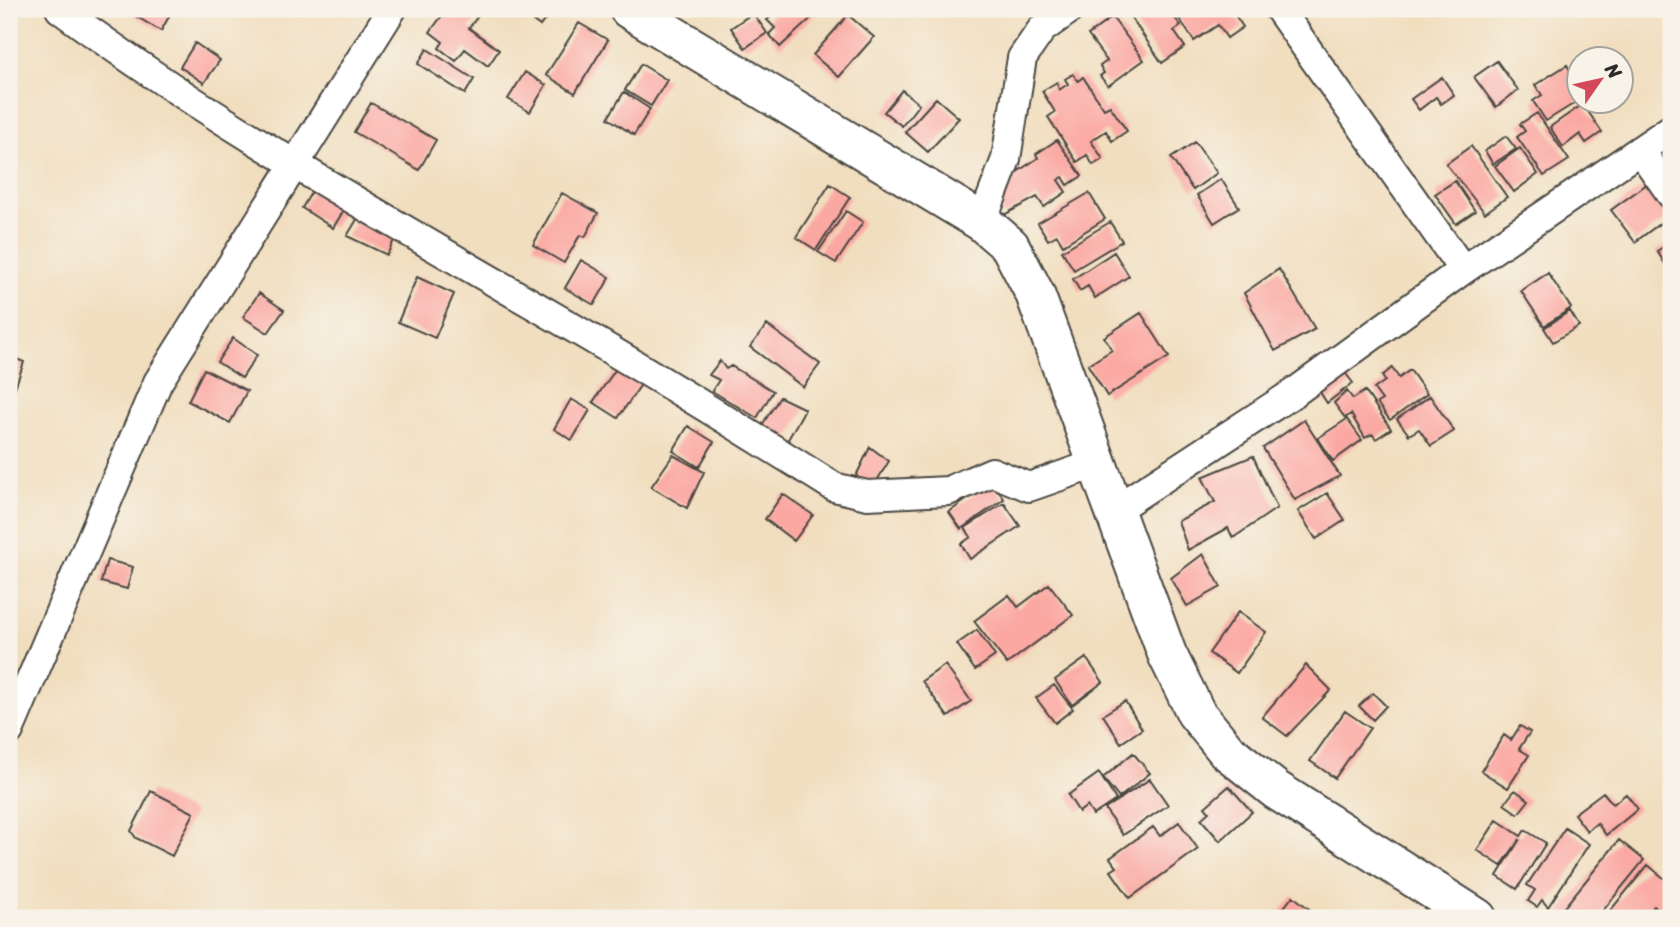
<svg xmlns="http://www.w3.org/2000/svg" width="1680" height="927" font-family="Sriracha,sans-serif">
  <rect width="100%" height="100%" fill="#f7f3e8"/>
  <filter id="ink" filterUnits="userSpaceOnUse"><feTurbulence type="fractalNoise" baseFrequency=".0143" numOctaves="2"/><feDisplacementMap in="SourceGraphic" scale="14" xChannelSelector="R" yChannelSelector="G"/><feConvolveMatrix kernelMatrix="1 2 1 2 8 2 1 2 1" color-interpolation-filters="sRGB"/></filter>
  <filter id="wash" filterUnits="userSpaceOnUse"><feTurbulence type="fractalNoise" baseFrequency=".00686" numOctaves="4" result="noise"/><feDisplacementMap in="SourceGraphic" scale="28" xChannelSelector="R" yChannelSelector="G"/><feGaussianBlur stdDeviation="1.57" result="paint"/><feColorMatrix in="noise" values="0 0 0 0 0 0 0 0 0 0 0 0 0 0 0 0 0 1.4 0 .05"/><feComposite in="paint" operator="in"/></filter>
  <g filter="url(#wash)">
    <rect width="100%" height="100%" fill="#f1debf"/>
    <g id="blocks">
      <path fill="#fba8a3" d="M135,9H173L161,31L132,14Z
        M447,9H483L469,28L499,50L488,66L465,49L456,61L439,48L443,42L430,32Z
        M517,9H553L540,26Z
        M779,9H821L780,47L769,34L775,28L767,20Z
        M1138,9H1158L1162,14L1169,10L1181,26L1174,31L1185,47L1162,63L1130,16Z
        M1173,9H1231L1243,27L1227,38L1218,25L1194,41Z
        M753,13L767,33L745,48L731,28Z
        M848,15L874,37L839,77L813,55Z
        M1112,17L1144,60L1108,86L1100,76L1104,73L1100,66L1107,61L1088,35Z
        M579,23L608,40L575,93L546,75Z
        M195,43L220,60L204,83L180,67Z
        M427,49L474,79L465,94L418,64Z
        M1497,61L1518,90L1496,107L1474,77Z
        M641,64L667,80L651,106L625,90Z
        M1567,65L1578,84V101L1546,121L1533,101L1542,95L1535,85Z
        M525,72L546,85L530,112L508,99Z
        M1073,74L1078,81L1083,77L1104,109L1110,106L1127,131L1112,141L1106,131L1091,141L1103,159L1093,165L1087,155L1077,162L1048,117L1055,112L1042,91L1057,82L1059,90L1068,84L1065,79Z
        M1442,77L1454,95L1441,104L1436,97L1419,110L1411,99Z
        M902,90L919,104L902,126L884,112Z
        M624,92L650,109L634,135L608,118Z
        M936,98L959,118L928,152L905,132Z
        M371,103L436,140L419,170L354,132Z
        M1583,104L1602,132L1586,143L1580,134L1563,147L1550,127Z
        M1537,113L1569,160L1544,176L1517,137L1525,131L1520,124Z
        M1506,136L1516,149L1493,164L1485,151Z
        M1057,140L1082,176L1068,185L1063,177L1058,180L1066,192L1044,207L1037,197L1004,215L994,201L1008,178L1038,158L1036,154Z
        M1195,142L1217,173L1193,190L1171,158Z
        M1471,146L1507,197L1485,213L1446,164Z
        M1520,148L1538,174L1514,192L1495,166Z
        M1221,179L1239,207L1214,223L1197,195Z
        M1455,181L1475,211L1456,224L1435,194Z
        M830,184L850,197L816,250L796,237Z
        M1647,184L1671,215L1635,242L1611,210Z
        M315,186L347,205L333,228L302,208Z
        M562,193L598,213L585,237L580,235L564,263L533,245Z
        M1089,193L1105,219L1063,245L1057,235L1048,240L1038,223Z
        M362,211L398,232L387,255L347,236Z
        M846,211L863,222L836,263L818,252Z
        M1110,222L1122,241L1074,270L1062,251Z
        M1671,242V273L1657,251Z
        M1114,252L1129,276L1095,298L1088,286L1080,291L1073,279Z
        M581,260L610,277L594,305L565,288Z
        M1279,269L1315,329L1275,351L1244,293Z
        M1548,273L1571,308L1544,326L1521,291Z
        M417,277L454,294L435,338L398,322Z
        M259,293L284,310L268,333L243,317Z
        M1570,311L1579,326L1553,342L1544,328Z
        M1141,313L1169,357L1107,396L1088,365L1112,350L1104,337Z
        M767,325L820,364L803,387L750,347Z
        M233,338L257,355L242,378L217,362Z
        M9,356L24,362L9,405Z
        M720,361L726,369L731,366L773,391L757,418L712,391L719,380L709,375Z
        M618,366L642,383L618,418L593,402Z
        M1392,368L1399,378L1410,370L1427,394L1390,420L1377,403L1382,400L1374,389L1385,381L1382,376Z
        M204,369L247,391L230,423L188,401Z
        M1343,370L1353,383L1327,403L1318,389Z
        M1347,391L1353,399L1365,391L1391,429L1376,439L1372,434L1365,438L1351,414L1345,418L1334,403Z
        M1430,396L1454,431L1431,446L1419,429L1409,435L1397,419Z
        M780,397L805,409L785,445L762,425Z
        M571,399L590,410L572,440L554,429Z
        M1347,419L1362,440L1333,461L1318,438Z
        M1304,420L1340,476L1295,500L1263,448Z
        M688,426L714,442L699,467L673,451Z
        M870,447L889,461L873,487L856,476Z
        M673,455L704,472L687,508L651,487Z
        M1253,456L1277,508L1233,538L1228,528L1188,550L1178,521L1215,502L1202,477Z
        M992,482L1004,499L961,529L949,512Z
        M1327,493L1345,520L1316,539L1298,511Z
        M783,494L813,515L794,541L765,519Z
        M1004,503L1020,526L970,559L961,544L971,537L965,528Z
        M1203,554L1221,587L1187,606L1171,578Z
        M107,560L133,567L127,589L101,582Z
        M1049,584L1073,615L1007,664L974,621L1009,595L1018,607Z
        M1238,612L1266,632L1237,673L1209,653Z
        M977,630L995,656L975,670L957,644Z
        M1086,658L1103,682L1072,705L1055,680Z
        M945,665L971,701L948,717L922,681Z
        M1306,665L1331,690L1287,736L1262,717Z
        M1054,685L1073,709L1055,723L1036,698Z
        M1373,693L1386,706L1373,720L1359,706Z
        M1125,701L1142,729L1121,743L1103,715Z
        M1345,711L1370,728L1335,778L1310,761Z
        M1520,726L1530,732L1519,749L1529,755L1508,788L1481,771L1504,735L1511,740Z
        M1133,753L1150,773L1119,798L1103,778Z
        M1099,773L1116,800L1093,815L1087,806L1079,812L1068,795Z
        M1150,779L1168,805L1123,835L1105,809Z
        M1229,786L1252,812L1220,841L1201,819L1209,812L1205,807Z
        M1515,790L1529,800L1518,814L1504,804Z
        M151,791L194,813L172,856L136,838L131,831Z
        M1603,792L1613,804L1626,794L1638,809L1606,835L1597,823L1587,831L1574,814Z
        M1497,820L1521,836L1525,830L1546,843L1517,889L1497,876L1520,839L1501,866L1477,850Z
        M1179,822L1198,849L1130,898L1111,871L1117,867L1110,858L1153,827L1160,836Z
        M1565,828L1589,844L1548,907L1542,900L1537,907L1528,901L1535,890L1527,885Z
        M1619,840L1644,860L1597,918H1570L1561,911Z
        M1648,865L1671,884V918L1654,906L1644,918H1604Z
        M1293,896L1320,918H1283L1278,915Z"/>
    </g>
  </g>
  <g filter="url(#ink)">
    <use href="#blocks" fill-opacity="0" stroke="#494641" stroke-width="2"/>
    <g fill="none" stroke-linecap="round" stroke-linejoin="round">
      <defs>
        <path id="street" d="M60,9C203,115 354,200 508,290C618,353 726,419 834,487L867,495L948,491L992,472L1029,487L1095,464
          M1279,9L1463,270
          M1640,150L1671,194
          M982,222L1006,159L1022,58L1042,29L1070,9
          M1116,509L1295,392L1463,270L1671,129
          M9,731L158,382L392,9"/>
        <path id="secondary" d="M629,9L982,222L1010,246L1035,294L1167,654L1196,713L1227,751L1276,790L1477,918"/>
      </defs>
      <use href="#street" stroke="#494641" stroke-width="32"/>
      <use href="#secondary" stroke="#494641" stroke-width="42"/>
      <use href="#street" stroke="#fff" stroke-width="28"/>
      <use href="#secondary" stroke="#fff" stroke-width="38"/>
    </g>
  </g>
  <rect width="1680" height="927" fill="none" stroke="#f7f3e8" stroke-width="35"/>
  <g transform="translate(1600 80) rotate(56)"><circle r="33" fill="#f7f3e8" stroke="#a5a39c" stroke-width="2"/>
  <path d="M0-5L12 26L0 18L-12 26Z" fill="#d1495b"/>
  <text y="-10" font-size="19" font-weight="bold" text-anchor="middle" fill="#2b2b2b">N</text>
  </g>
</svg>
